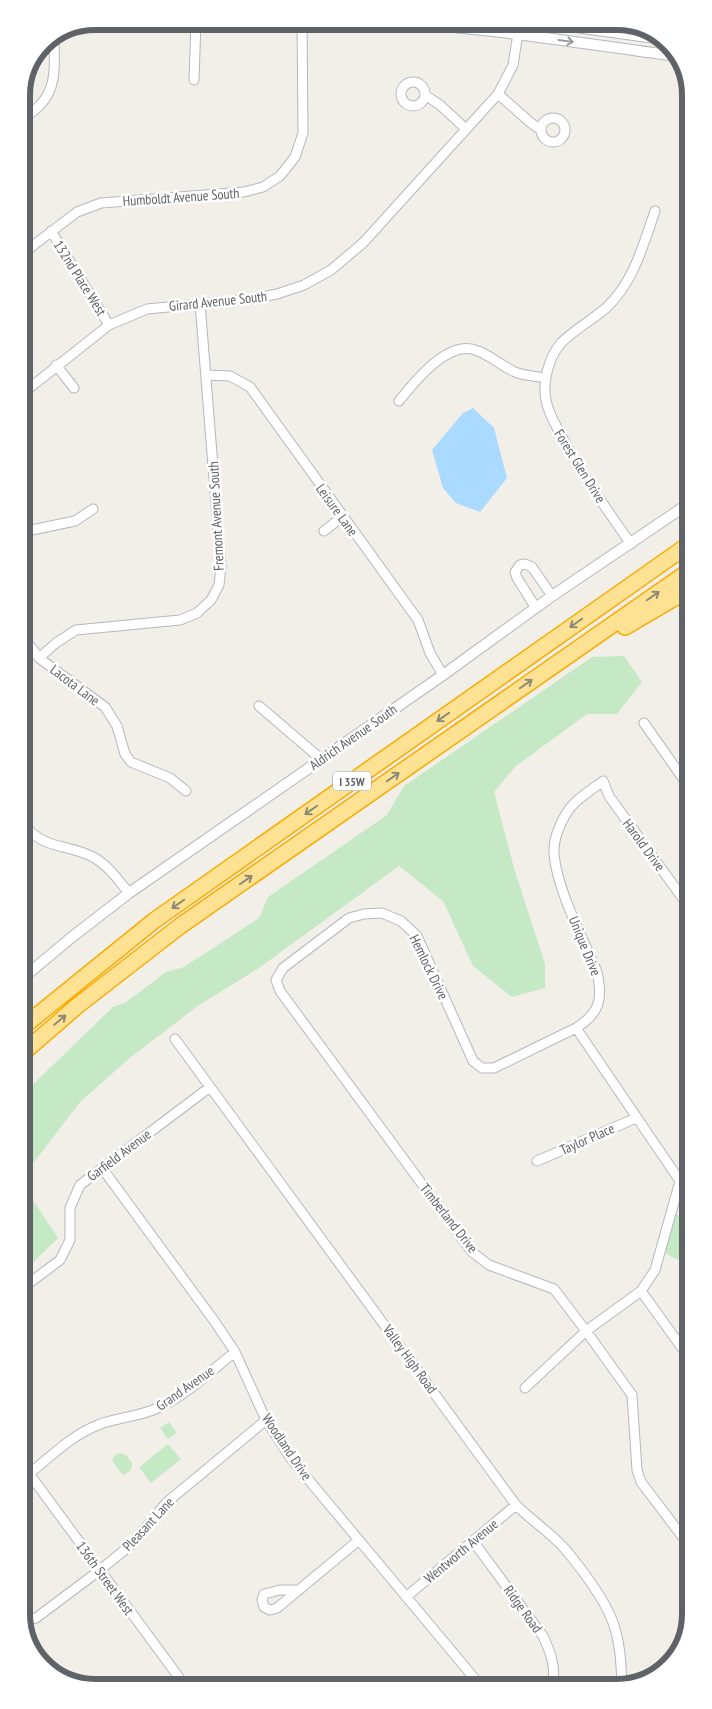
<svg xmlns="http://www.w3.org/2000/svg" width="712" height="1709" font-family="'PT Sans Narrow',sans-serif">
  <rect width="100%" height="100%" fill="#f1efe8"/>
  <path fill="#c5e8c5" d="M624,656L642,682L617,714H587L516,766L494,792L514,868L545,964V988L512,997L473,966L443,901L399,866L256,970L199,1005L131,1057L80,1102L28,1170L32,1199L58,1238L30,1265L24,1269V1093L113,1007L125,1003L166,972L184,967L259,918L268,897L387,815L404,786L592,657Z
    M671,1212L690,1220V1266L661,1251Z
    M169,1422L177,1433L168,1439L160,1428Z
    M168,1444L181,1459L151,1483L139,1467Z
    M119,1453L126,1455L132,1463L131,1470L124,1475L121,1473L112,1460L113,1457Z"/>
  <path fill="#aadaff" d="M473,408L494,428L507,478L480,512L456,503L443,488L432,450L463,413Z"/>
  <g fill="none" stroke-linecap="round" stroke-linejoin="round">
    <defs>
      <path id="minor" d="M194,80L196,21
        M401 94a12 12 0 1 1 24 0a12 12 0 1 1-24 0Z
        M498,94L531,123L541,130
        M425,95L440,105L466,129
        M541 130a12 12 0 1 1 24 0a12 12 0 1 1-24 0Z
        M21,120C27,115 35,111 40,105C58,87 54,62 54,38
        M51,231L109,325
        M22,254L77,212L101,203L244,192L263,187L280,176L295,157L303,133L302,21
        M56,365L74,388
        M206,375L230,376L250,387L418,620L430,653L443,675
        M22,394L109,325L147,309L252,299L277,294L304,285L331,270L363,243L498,94L513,65L520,21
        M399,401C415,381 449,338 478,351C491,356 502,366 515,372C524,376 536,376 545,378
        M324,531L342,517
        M22,532L75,521L93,509
        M631,544C606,508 581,474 561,435C555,424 548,413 546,400C542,382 549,357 561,343C574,330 592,320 606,308C634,282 643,245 655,211
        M536,608L517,578L515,572L520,565L525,564L532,567L552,596
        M23,636L39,658L105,707L117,726L125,754L131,762L170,778L186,791
        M39,658L56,643L76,630L180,620L197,613L211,600L219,585L221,567L200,303
        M259,706L321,759
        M644,723L689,787
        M23,824C46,851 66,843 93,857C108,865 118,880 129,893
        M576,1028L494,1068H482L473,1061L417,936L401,921L382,913L364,914L349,918L283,968L276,980L280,991L472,1252L489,1265L554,1289L586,1331L632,1395L637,1470L641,1482L691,1548
        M175,1039L516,1505C531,1520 551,1533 565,1549C580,1567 603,1597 612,1620C620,1640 621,1662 622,1684
        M537,1161L636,1118
        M102,1168L215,1322L235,1352L266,1420L292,1460L480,1685
        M680,1181L576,1028C600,1013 603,999 597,972C583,938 557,890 554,854C553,841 559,825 566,814C574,800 590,791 603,781L609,796L689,907
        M24,1287L60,1260L70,1240V1208L80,1185L210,1087
        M641,1291L690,1359
        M525,1388L586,1331L641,1291L655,1270L680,1181L690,1174
        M25,1468L186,1687
        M29,1474C50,1457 72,1435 98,1425C118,1417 140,1417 160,1407C186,1395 212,1370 235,1352
        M473,1541L543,1636C550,1651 557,1669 552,1685
        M298,1590H280L264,1594L262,1600L264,1607L270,1610L277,1608L359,1540
        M406,1597L516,1505
        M25,1620L36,1618L100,1570L132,1544L166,1503L266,1420"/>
      <path id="tertiary" d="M532,21L663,39
        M82,27C188,24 295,18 401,23C493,28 584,44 676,56
        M24,977L72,937L129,893L443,675L552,596L688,504"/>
      <path id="motorway" d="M625,627L688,590
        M24,1026L155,920L688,545
        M24,1052L77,1006L180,926L688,572"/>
    </defs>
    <use href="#minor" stroke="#b5b8bc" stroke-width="11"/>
    <use href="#tertiary" stroke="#b5b8bc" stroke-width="12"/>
    <use href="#motorway" stroke="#f9ab00" stroke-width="18"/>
    <use href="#minor" stroke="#fff" stroke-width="9"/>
    <use href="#tertiary" stroke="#fff" stroke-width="10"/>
    <use href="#motorway" stroke="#fde293" stroke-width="15"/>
  </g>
  <defs><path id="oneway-shaft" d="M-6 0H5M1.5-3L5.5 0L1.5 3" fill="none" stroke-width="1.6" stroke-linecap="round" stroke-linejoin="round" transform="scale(1.25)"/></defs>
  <use stroke="#979a9d" href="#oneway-shaft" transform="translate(566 41) rotate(8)"/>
  <g stroke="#8e8975">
    <use href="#oneway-shaft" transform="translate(653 596) rotate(-35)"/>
    <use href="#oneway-shaft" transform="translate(576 623) rotate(145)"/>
    <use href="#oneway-shaft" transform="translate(526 684) rotate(-35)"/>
    <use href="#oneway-shaft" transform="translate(443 717) rotate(145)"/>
    <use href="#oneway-shaft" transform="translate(393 777) rotate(-35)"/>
    <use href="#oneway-shaft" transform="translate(311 810) rotate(145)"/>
    <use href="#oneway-shaft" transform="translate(246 880) rotate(-35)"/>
    <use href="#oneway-shaft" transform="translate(178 904) rotate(145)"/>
    <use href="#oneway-shaft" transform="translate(60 1020) rotate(-40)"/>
  </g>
  <g text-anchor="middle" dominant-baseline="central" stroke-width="5" stroke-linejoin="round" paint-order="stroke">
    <rect fill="#fff" stroke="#8f9295" stroke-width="1" x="333" y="771.5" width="38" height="19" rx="4"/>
    <g font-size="12" font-weight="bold" fill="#5f6368">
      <text x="352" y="781">I 35W</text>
    </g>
    <g font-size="14" fill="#5f6368" stroke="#fff">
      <text transform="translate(181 197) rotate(-4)">Humboldt Avenue South</text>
      <text transform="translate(80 278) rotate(58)">132nd Place West</text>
      <text transform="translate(218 301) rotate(-6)">Girard Avenue South</text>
      <text transform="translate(580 466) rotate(58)">Forest Glen Drive</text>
      <text transform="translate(337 510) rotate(54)">Leisure Lane</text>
      <text transform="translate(216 516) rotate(-93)">Fremont Avenue South</text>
      <text transform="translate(75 685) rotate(37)">Lacota Lane</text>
      <text transform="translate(353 737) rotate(-35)">Aldrich Avenue South</text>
      <text transform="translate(644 845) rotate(54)">Harold Drive</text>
      <text transform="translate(585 946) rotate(68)">Unique Drive</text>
      <text transform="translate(429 967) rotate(64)">Hemlock Drive</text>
      <text transform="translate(587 1139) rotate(-24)">Taylor Place</text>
      <text transform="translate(119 1155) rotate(-37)">Garfield Avenue</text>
      <text transform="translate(449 1218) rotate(52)">Timberland Drive</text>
      <text transform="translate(410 1359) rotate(54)">Valley High Road</text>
      <text transform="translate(185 1388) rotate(-35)">Grand Avenue</text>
      <text transform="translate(287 1447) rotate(56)">Woodland Drive</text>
      <text transform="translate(148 1524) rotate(-47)">Pleasant Lane</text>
      <text transform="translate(461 1551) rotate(-40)">Wentworth Avenue</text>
      <text transform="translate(105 1578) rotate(54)">136th Street West</text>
      <text transform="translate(523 1609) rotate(54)">Ridge Road</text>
    </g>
  </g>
  <path d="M0 0H712V1709H0ZM95 30H617A65 65 0 0 1 682 95V1614A65 65 0 0 1 617 1679H95A65 65 0 0 1 30 1614V95A65 65 0 0 1 95 30Z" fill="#fff" fill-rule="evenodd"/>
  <path fill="none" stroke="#5f6368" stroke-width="6" d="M95 30H617A65 65 0 0 1 682 95V1614A65 65 0 0 1 617 1679H95A65 65 0 0 1 30 1614V95A65 65 0 0 1 95 30Z"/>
</svg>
